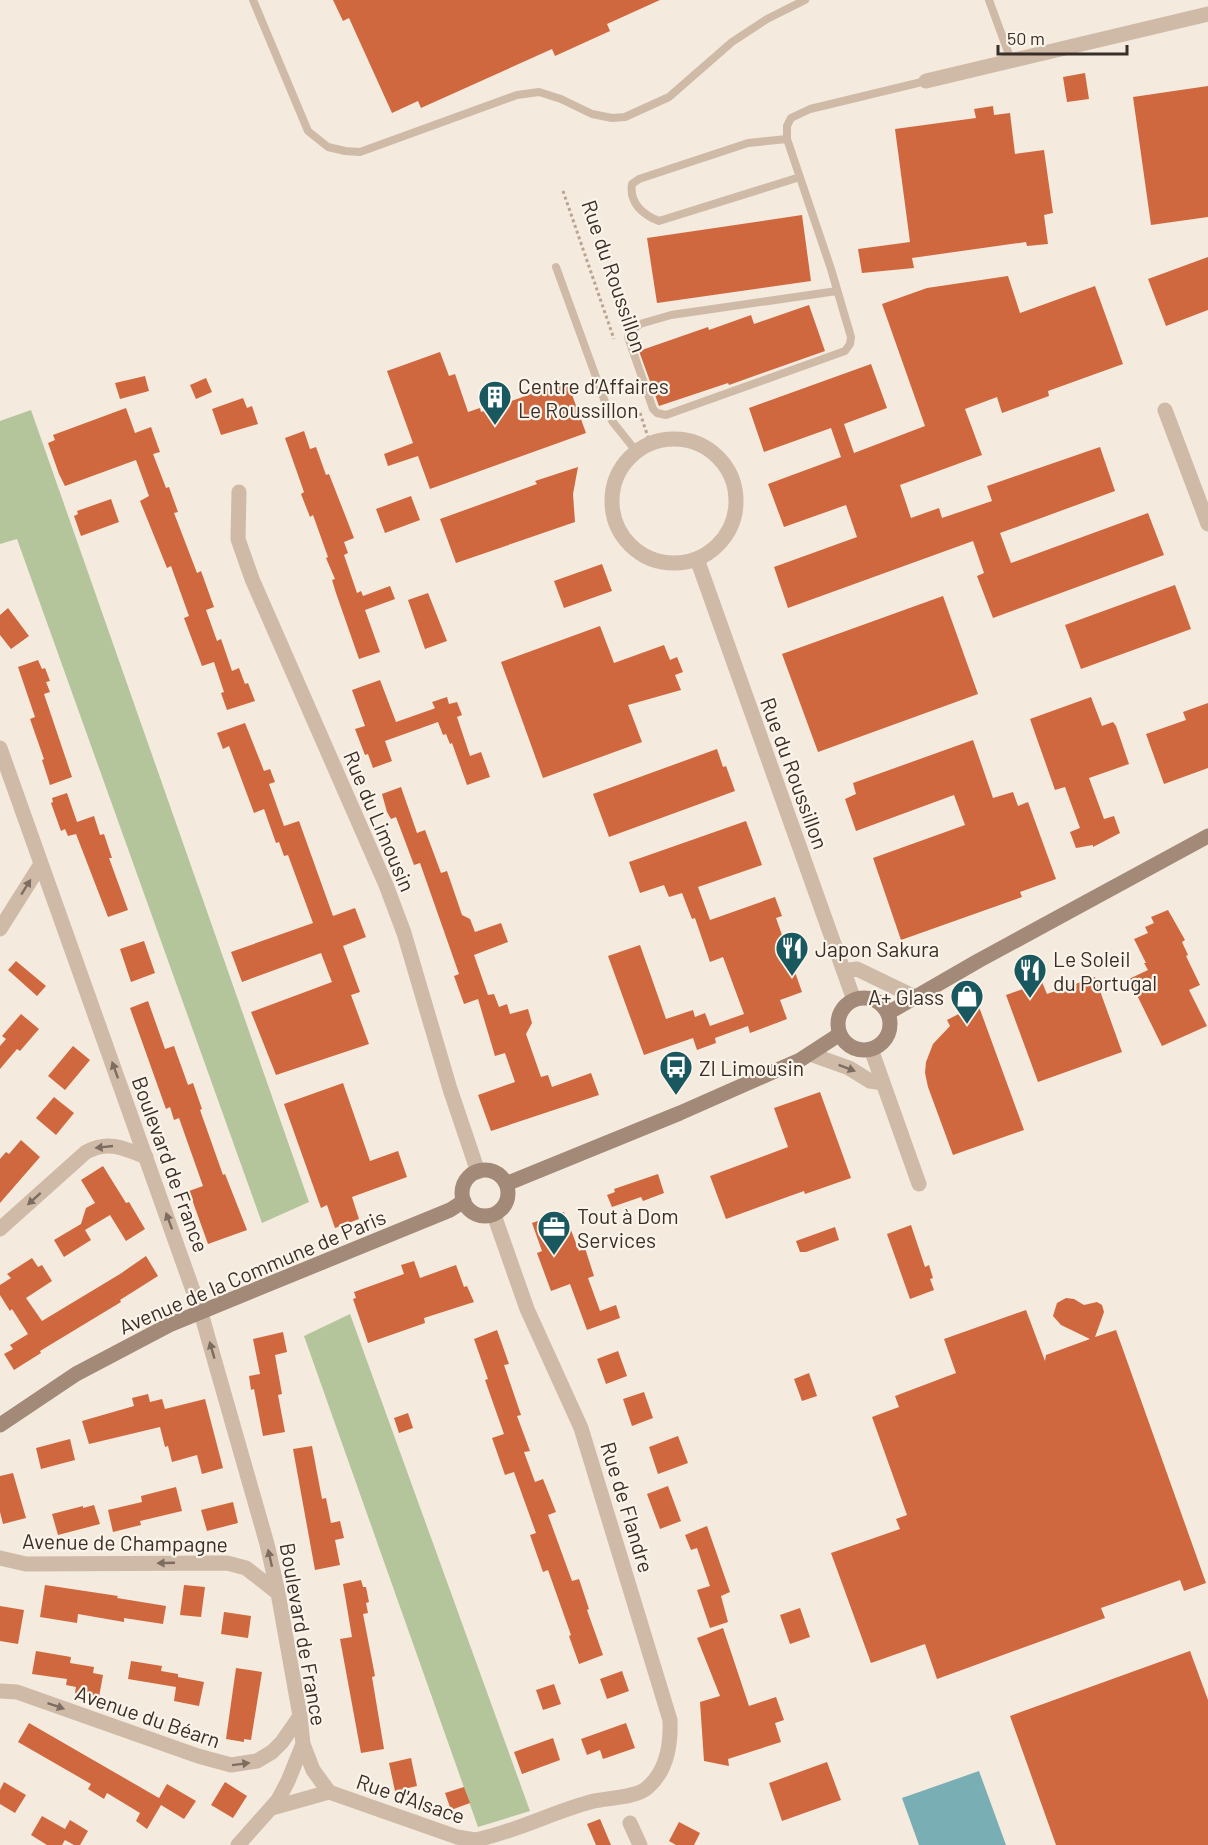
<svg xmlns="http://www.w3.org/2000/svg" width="1208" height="1845" font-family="Barlow,sans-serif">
  <rect width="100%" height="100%" fill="#f4eadd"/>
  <path fill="#b5c59b" d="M31,410L309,1202L262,1223L17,539L0,544V421Z
    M350,1314L530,1811L478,1827L304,1336Z"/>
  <path fill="#79afb4" d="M979,1771L1006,1845H919L902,1798Z"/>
  <path fill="#d0683f" d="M333,0H660L607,24L610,31L555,56L552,49L421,108L418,101L392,113L349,18L343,21Z
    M1085,73L1089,99L1067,102L1063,77Z
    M1208,86V217L1151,225L1133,97Z
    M993,106L994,115L1010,113L1015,154L1044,150L1053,213L1044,215L1048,244L1027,246L1026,242L912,258L914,268L862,273L858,249L910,242L895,129L976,118L974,109Z
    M802,215L811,281L657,303L647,238Z
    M1208,257V310L1166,326L1148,279Z
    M1008,276L1020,313L1095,286L1123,364L1048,391L1049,396L1002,413L997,397L965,409L982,455L900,485L911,518L939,508L942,518L992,501L987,486L1100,447L1115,491L1000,533L1011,563L1148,513L1164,555L993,618L977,576L984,573L973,541L788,608L774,567L857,537L846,505L784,527L768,484L841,457L831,428L764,452L749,408L871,364L887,408L844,424L854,453L925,426L882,304L927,288Z
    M809,305L825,351L729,385L728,383L659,406L639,351L708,327L709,330L751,315L754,324Z
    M440,352L449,376L455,374L468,412L480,408L481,412L567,381L586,433L430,489L418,456L388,466L384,454L413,443L387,371Z
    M145,376L149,391L120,399L115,383Z
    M206,378L212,392L196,399L190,385Z
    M243,398L247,408L252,406L258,424L221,435L212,409Z
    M126,408L135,433L151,427L160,452L153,454L166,488L169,487L178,512L174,513L197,573L201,571L214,607L206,610L217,641L221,639L232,671L239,668L245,684L248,683L255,701L227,710L221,693L224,692L214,662L202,666L184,618L189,616L171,566L167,568L140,501L149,496L136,460L65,486L59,474L48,443L55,440L53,435Z
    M304,431L310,449L316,447L326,475L329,474L354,538L344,542L348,553L344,555L357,593L361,591L363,596L390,586L395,599L365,610L380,652L359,659L336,593L332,580L335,579L326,558L328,557L313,515L310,517L301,494L304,492L285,438Z
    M578,467L573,494L575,522L456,563L440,519L537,484L535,481Z
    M411,496L420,520L385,533L376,509Z
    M111,499L119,522L81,536L74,516L78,514L77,511Z
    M602,564L612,591L564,608L554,581Z
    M1175,585L1191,629L1081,669L1065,625Z
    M428,593L447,641L425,649L408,600Z
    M943,596L978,694L818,752L782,654Z
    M8,608L29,636L11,649L0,635V615Z
    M600,626L614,663L664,645L670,660L677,657L683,672L675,675L681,690L628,705L642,742L543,778L501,662Z
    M38,660L42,669L45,668L50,681L46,682L50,692L44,694L72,777L50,785L42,760L44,759L30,719L35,717L18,667Z
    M380,680L396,722L433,709L435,708L432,702L447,697L449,704L457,702L462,715L457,717L470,756L481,752L490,777L467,785L452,743L450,744L446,734L443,735L438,722L385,741L392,761L373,768L368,754L365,755L355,729L365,726L352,690Z
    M1091,697L1102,726L1113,722L1116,726L1129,764L1089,778L1104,819L1114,816L1120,833L1093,847V845L1076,848L1070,832L1080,828L1065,787L1055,790L1030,719Z
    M1208,703V768L1164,784L1146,734L1186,720L1183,712Z
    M245,723L264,771L270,769L275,782L269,784L284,826L299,821L333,916L355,908L366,937L343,946L360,992L351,995L369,1044L276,1075L251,1012L332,982L321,953L242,982L231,952L313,923L288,855L284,856L279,842L276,843L264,809L254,813L229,746L223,749L217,733Z
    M973,740L993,798L1013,792L1018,806L1028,802L1056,879L1020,892L1022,897L901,940L873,858L965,825L954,795L856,831L845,799L856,794L853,783Z
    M717,749L723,767L726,766L735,791L609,837L593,794Z
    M401,787L417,833L425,830L441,873L447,871L462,915L470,919L475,932L501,923L508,942L474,955L488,995L494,994L499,1007L507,1004L510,1014L528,1009L532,1023L526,1034L541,1077L548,1075L552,1087L591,1073L599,1095L491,1131L478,1095L515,1082L505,1053L495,1056L478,999L464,1004L454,976L459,974L420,863L414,865L396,817L391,819L387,812L382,794Z
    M67,793L77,822L94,816L100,835L104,834L112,858H109L128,910L108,917L76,834L68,836L65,829L61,831L51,803L53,802L52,798Z
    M746,821L762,865L698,887L710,920L775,897L782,916L776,918L802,992L780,1000L787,1019L750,1033L748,1026L715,1038L716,1043L697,1050L693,1038L644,1055L608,956L640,945L666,1019L693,1010L695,1017L705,1013L710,1026L744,1014L723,957L710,962L695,918L692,919L682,893L669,897L664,885L640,893L629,862Z
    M1168,910L1185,940L1182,942L1188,955L1186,956L1200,985L1189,990L1207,1026L1162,1046L1129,979L1148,970L1144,963H1146L1134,939L1148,933L1145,927L1154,923L1151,917Z
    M144,941L155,973L131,982L120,949Z
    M16,961L46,986L37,996L8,970Z
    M1095,977L1122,1052L1038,1082L1006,995L1042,982L1047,994Z
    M148,1001L165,1049L174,1046L188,1085L193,1083L202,1109L200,1110L223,1175L225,1174L247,1230L208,1244L189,1191L203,1186L179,1118L174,1120L170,1107L166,1109L130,1008Z
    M978,1004L1024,1130L953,1155L928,1087L925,1073L926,1062L933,1044L950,1026L947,1020Z
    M21,1014L39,1029L20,1051L17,1049L0,1069V1046L6,1039L2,1036Z
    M73,1046L90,1060L65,1090L48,1076Z
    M343,1083L370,1161L398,1151L407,1177L352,1197L359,1219L335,1228L327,1205L321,1208L284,1104Z
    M820,1092L851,1178L805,1194L804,1191L726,1219L710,1176L788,1147L774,1108Z
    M54,1097L74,1113L56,1135L36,1118Z
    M21,1140L40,1157L0,1203V1159L6,1152L9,1154Z
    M103,1166L126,1203L129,1202L145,1229L126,1241L110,1215L85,1230L91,1240L64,1257L54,1240L81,1224L86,1208L95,1203L81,1180Z
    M658,1174L664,1193L643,1201L641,1197L612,1207L607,1195L615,1192L614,1189Z
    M564,1212L579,1251L585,1248L594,1276L588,1278L600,1311L616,1305L620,1318L587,1330L570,1284L551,1291L537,1253L542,1251L532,1223Z
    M911,1225L925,1267L929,1265L933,1278L930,1279L934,1290L910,1299L887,1234Z
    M835,1227L839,1240L806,1252H800L796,1241Z
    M146,1256L158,1276L120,1300L121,1302L40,1351L41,1353L14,1370L4,1354L13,1349L10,1345L28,1334L12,1309L10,1311L0,1295V1285L11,1278L7,1274L32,1258L38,1267L42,1265L52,1281L26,1298L42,1321L120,1274Z
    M414,1261L420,1278L456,1265L464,1287L467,1286L474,1302L424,1318L425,1323L368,1343L353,1299L356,1298L354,1292L404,1274L401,1265Z
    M1066,1298L1074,1299L1084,1305L1097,1302L1102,1305L1104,1312L1095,1337L1116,1330L1206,1583L1184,1591L1180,1580L1101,1608L1105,1618L937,1679L925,1644L871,1663L831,1553L900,1529L896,1519L907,1515L872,1417L899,1407L895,1396L956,1373L944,1339L1026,1310L1045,1361L1046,1355L1090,1339L1061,1325L1053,1316L1057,1303Z
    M497,1330L509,1364L504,1365L521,1415L517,1416L530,1451L524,1452L535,1482L543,1479L556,1512L548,1515L572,1581L579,1579L589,1609L587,1610L603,1655L579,1664L569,1636L571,1635L548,1570L543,1572L530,1535L536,1533L514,1472L505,1475L492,1438L504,1434L485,1380L488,1379L474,1339Z
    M283,1332L287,1352L275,1355L282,1394L278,1395L285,1432L263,1436L254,1389L251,1390L249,1376L260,1374L253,1339Z
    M618,1351L627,1376L606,1384L597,1359Z
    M809,1373L817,1396L802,1401L794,1379Z
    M644,1392L653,1418L632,1426L623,1399Z
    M148,1394L150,1402L162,1399L165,1409L205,1399L223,1468L202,1474L197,1455L172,1462L168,1446L165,1447L160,1427L89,1444L82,1421L134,1406L132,1398Z
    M408,1413L413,1428L399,1433L394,1418Z
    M678,1436L688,1463L658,1474L649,1447Z
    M70,1439L75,1460L41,1469L36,1448Z
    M312,1446L322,1499L326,1498L331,1523L340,1521L344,1538L335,1540L340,1565L315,1570L293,1449Z
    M13,1473L26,1518L3,1524L0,1512V1476Z
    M668,1486L681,1521L660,1529L647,1494Z
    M176,1487L182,1511L140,1521L141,1525L113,1532L108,1510L142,1502L141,1496Z
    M233,1502L238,1523L207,1531L201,1510Z
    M94,1505L100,1524L58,1535L52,1514L83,1506V1508Z
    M707,1526L730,1592L721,1596L728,1622L710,1628L697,1590L710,1586L697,1548L691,1550L685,1535Z
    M361,1580L363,1587H366L369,1602L366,1603L368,1613L363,1614L375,1676L372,1677L384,1749L361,1753L340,1639L352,1637L343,1584Z
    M45,1585L118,1596L117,1598L166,1606L163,1624L124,1618V1622L78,1614L77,1623L40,1617Z
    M184,1585L205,1587L201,1617L180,1615Z
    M0,1606L24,1610L18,1644L0,1641Z
    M800,1608L810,1637L790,1644L780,1615Z
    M224,1612L251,1616L248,1638L221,1634Z
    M723,1628L749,1706L776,1697L784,1720L775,1723L781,1742L728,1759L729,1766L704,1761L700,1702L720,1696L697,1638Z
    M36,1651L71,1657L70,1663L94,1667L93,1673L103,1675L99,1697L75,1693L76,1687L66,1685L67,1679L32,1674Z
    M1190,1651L1208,1700V1845H1056L1010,1716Z
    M131,1661L162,1666L161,1671L178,1674V1677L204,1682L199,1706L174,1701L176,1687L128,1679Z
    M236,1668L262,1672L251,1740L244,1739V1742L226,1739Z
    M622,1671L629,1691L607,1699L600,1679Z
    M554,1684L561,1704L543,1710L536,1690Z
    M29,1723L159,1798L167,1784L196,1801L184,1819L161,1805L147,1829L136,1821L140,1813L107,1793L104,1799L88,1789L91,1784L18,1742Z
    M626,1723L635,1748L603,1759L600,1750L587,1755L581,1739Z
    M553,1738L560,1760L522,1774L514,1752Z
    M411,1758L417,1786L395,1791L389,1763Z
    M827,1762L841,1800L782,1821L769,1783Z
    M4,1782L26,1795L15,1813L0,1804V1790Z
    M225,1782L247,1796L233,1818L211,1805Z
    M464,1787L470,1803L451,1810L445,1793Z
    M42,1816L65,1829L70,1820L88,1831L80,1845H74L65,1840L62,1845H47L31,1835Z
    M600,1819L611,1845H596L587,1824Z
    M679,1822L700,1833L694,1845H676L669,1841Z"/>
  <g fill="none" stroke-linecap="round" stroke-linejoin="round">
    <path stroke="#baa491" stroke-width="3" stroke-dasharray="3 3" stroke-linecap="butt" d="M563,191L614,339
      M640,413L650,443"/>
    <path stroke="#cebaa7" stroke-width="8" d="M253,0L308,131L328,147L345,151L360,152L517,95L539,92L561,99L592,114L612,118L625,117L669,97L732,42L767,19L805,0
      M989,0L1011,60
      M787,139L748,143L639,179L632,184C629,203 643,215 659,221L800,177
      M556,267L612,421L636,451
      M837,291L671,315L640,324L631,331L628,337L653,409L657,413L666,415L845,351L850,344L851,337L831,269L787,139V126L791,118L810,109L926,81"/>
    <path stroke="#cebaa7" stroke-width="15" d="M926,81L1208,14
      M1165,410L1208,524
      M612 501a62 62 0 1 1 124 0a62 62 0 1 1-124 0Z
      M239,492L238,539L252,579L386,885L404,933L450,1089L478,1172
      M697,559L854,1000
      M0,748L201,1313L267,1544L278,1593L300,1716L303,1744L288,1781L278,1800L238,1845
      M0,929L41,864
      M844,971L857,969L915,997
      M871,1049L919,1184
      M810,1054L849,1068L870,1081L883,1083
      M0,1229L86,1152C108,1140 124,1148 146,1157
      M0,1558L26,1564L227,1563L246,1568L278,1593
      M0,1691L17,1692L198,1756L231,1765L257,1761L272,1752L282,1742L300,1716
      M303,1744L313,1770L329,1792
      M272,1808L329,1792L457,1837L475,1840C516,1832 554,1811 594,1801C609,1798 637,1797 647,1788C667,1771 671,1744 670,1720L581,1428L527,1309L494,1215
      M630,1823L640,1845"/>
    <path stroke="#a28978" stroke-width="15" d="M838 1024a26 26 0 1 1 52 0a26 26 0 1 1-52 0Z
      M888,1013L978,961L1208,836
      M462 1193a23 23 0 1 1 46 0a23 23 0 1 1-46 0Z
      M506,1184L680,1113L800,1060L840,1034
      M0,1425L76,1374L169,1325L450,1210L464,1201"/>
  </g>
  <defs><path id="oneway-solid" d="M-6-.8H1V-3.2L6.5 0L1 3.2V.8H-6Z" transform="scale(1.5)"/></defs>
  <g fill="#7d6d61">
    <use href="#oneway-solid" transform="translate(26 887) rotate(-58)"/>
    <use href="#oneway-solid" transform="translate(847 1068) rotate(21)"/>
    <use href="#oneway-solid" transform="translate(115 1070) rotate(-110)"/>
    <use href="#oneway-solid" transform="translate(104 1147) rotate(174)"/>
    <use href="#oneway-solid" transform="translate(34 1199) rotate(138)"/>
    <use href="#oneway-solid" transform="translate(169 1221) rotate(-110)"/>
    <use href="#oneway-solid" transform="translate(212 1350) rotate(-106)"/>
    <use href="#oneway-solid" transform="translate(270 1558) rotate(-103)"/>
    <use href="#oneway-solid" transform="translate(166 1563) rotate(178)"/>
    <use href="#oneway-solid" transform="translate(56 1706) rotate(19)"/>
    <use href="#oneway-solid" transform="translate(241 1764) rotate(-7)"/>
  </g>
  <defs>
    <symbol id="building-pin" viewBox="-11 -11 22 30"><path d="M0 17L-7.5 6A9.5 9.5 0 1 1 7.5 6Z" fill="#1a585f" stroke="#fbf4ea"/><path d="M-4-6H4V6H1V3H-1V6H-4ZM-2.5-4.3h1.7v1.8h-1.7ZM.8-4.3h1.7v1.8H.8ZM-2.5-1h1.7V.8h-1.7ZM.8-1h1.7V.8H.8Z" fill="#fff"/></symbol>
    <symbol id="restaurant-pin" viewBox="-11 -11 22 30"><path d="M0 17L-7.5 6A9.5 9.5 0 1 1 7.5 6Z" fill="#1a585f" stroke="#fbf4ea"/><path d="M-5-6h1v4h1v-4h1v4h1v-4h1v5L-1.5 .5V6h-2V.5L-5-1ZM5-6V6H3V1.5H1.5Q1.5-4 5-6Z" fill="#fff"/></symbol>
    <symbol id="shop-pin" viewBox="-11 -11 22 30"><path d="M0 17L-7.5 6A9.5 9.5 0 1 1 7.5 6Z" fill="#1a585f" stroke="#fbf4ea"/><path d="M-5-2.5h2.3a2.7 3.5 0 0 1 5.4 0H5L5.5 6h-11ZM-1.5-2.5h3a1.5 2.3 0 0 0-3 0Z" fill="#fff"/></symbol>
    <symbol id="bus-pin" viewBox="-11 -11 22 30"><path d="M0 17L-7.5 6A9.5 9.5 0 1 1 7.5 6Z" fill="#1a585f" stroke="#fbf4ea"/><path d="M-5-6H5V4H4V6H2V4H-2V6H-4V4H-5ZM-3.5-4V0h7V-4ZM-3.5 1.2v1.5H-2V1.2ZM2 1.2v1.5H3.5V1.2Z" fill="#fff"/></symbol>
    <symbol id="office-pin" viewBox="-11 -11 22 30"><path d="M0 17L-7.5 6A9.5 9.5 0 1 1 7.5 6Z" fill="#1a585f" stroke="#fbf4ea"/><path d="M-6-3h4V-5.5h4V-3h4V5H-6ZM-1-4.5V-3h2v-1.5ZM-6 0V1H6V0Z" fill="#fff"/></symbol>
  </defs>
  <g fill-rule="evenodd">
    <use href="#building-pin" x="476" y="378" width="38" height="52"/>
    <use href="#restaurant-pin" x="773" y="929" width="38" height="52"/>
    <use href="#restaurant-pin" x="1011" y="951" width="38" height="52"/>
    <use href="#shop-pin" x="948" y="977" width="38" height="52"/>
    <use href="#bus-pin" x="657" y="1048" width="38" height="52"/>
    <use href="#office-pin" x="535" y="1208" width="38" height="52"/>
  </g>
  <g text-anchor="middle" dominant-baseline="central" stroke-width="4.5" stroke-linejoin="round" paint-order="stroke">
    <g font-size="21" fill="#3a2e28" stroke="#fbf4ea">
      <text transform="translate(615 276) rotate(71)">Rue du Roussillon</text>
      <text transform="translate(795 773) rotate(70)">Rue du Roussillon</text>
      <text transform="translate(380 821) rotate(67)">Rue du Limousin</text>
      <text transform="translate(171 1164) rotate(70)">Boulevard de France</text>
      <text transform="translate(252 1271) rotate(-23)">Avenue de la Commune de Paris</text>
      <text transform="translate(628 1507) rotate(73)">Rue de Flandre</text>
      <text transform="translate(125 1542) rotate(1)">Avenue de Champagne</text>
      <text transform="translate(304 1634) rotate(80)">Boulevard de France</text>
      <text transform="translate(148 1716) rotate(19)">Avenue du Béarn</text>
      <text transform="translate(411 1798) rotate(19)">Rue d'Alsace</text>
    </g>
    <g font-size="21" fill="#3a2e28" stroke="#fbf4ea" text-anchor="start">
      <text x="518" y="385">Centre d’Affaires<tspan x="518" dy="24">Le Roussillon</tspan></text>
      <text x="815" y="948">Japon Sakura</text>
      <text x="1053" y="958">Le Soleil<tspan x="1053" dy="24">du Portugal</tspan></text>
      <text x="944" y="996" text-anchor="end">A+ Glass</text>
      <text x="699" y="1067">ZI Limousin</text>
      <text x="577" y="1215">Tout à Dom<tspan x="577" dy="24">Services</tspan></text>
    </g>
  </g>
  <path d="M998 45v9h129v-9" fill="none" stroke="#3a2e28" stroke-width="3"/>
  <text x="1007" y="45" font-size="18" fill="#3a2e28" stroke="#fbf4ea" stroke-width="4.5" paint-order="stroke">50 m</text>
</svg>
